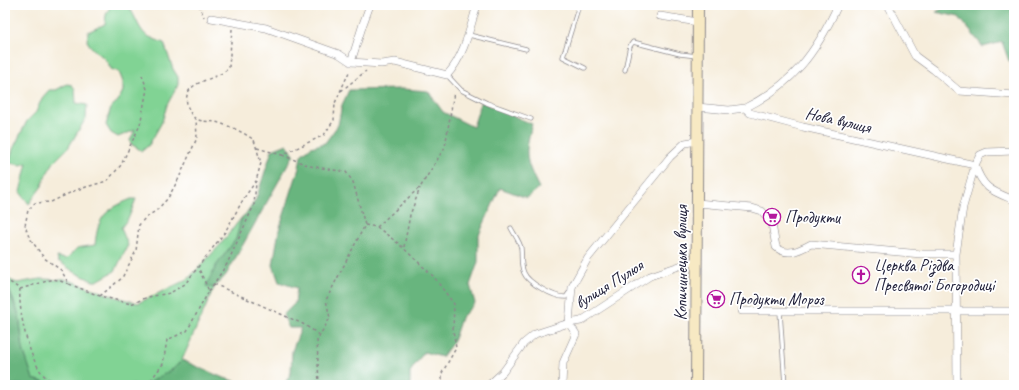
<svg xmlns="http://www.w3.org/2000/svg" width="1019" height="390" font-family="Caveat,sans-serif">
  <rect width="100%" height="100%" fill="#fff"/>
  <filter id="ink" filterUnits="userSpaceOnUse"><feTurbulence type="fractalNoise" baseFrequency=".025" numOctaves="2"/><feDisplacementMap in="SourceGraphic" scale="8" xChannelSelector="R" yChannelSelector="G"/><feConvolveMatrix kernelMatrix="1 2 1 2 8 2 1 2 1" color-interpolation-filters="sRGB"/></filter>
  <filter id="wash" filterUnits="userSpaceOnUse"><feTurbulence type="fractalNoise" baseFrequency=".012" numOctaves="4" result="noise"/><feDisplacementMap in="SourceGraphic" scale="16" xChannelSelector="R" yChannelSelector="G"/><feGaussianBlur stdDeviation="0.9" result="paint"/><feColorMatrix in="noise" values="0 0 0 0 0 0 0 0 0 0 0 0 0 0 0 0 0 1.4 0 .05"/><feComposite in="paint" operator="in"/></filter>
  <g filter="url(#wash)">
    <rect width="100%" height="100%" fill="#f6eddb"/>
    <path fill="#81d394" stroke="#527a68" d="M111,5H127C135,13 137,27 146,35C151,38 159,41 164,43L173,69L178,77V85L167,105L162,122L149,145L142,151L131,144L130,140L135,130L118,137L111,133L106,125L111,107L118,101L123,91V82L119,72L111,69C104,53 94,54 87,41L88,32L105,24L106,15Z
      M67,84L72,85L75,89L76,103L87,105L86,118L68,148L54,162L46,175L42,186L29,204L20,192L27,163L21,165L9,163L13,149L27,121L36,112L42,98L49,90H56Z
      M131,199H136L129,217L121,228L128,245L115,271L97,281H93L76,273L58,261L57,257L66,259L77,248L95,245C98,216 105,210 131,199Z
      M242,217L236,239L216,266L206,286L214,288L182,360L173,369L149,383L145,385H53L33,379L23,349L19,315L5,278L17,283L40,279L68,280L116,297L138,303L188,279L220,245Z"/>
    <path fill="#68b57e" stroke="#456c5c" d="M949,5H1014V61H1009L1002,42L983,47L959,17L936,12Z
      M403,89L428,91L443,112L473,127L481,102L532,124C524,155 525,160 539,188L527,198L500,188L478,237V262L470,285L475,303L461,318L453,342L442,357L424,352L410,372V385H284L291,373L292,351L301,328H289L283,315L295,303L297,288L279,282L273,265L279,230L299,168L301,155L311,147L325,143L338,125L342,105L349,90Z
      M287,144L294,154L226,275L214,288L206,286L216,266L236,239L242,217L247,213L256,199L272,150Z
      M5,281L19,315L23,349L33,379L53,385H5Z
      M182,360L221,377L247,385H145L173,369Z"/>
  </g>
  <g filter="url(#ink)">
    <g fill="none" stroke-linecap="round" stroke-linejoin="round">
      <defs>
        <path id="service" d="M579,5L563,57L585,68
          M469,35L526,49
          M625,70L630,46L633,42L680,54L697,56
          M447,75L461,90L487,103L531,119
          M511,228C514,234 520,242 521,248C522,257 520,264 524,273C528,283 555,298 566,297L571,290
          M780,312L785,385"/>
        <path id="minor" d="M888,5L915,56L934,70L959,91L1014,95
          M660,16L698,22
          M211,18L266,28L339,54L351,62L381,64L395,62L447,75C464,57 470,28 477,5
          M351,62L363,24L370,5
          M697,107L729,110L745,108L750,113L803,127L975,165
          M745,108C793,84 816,53 838,5
          M975,165C983,189 992,191 1014,200
          M697,203L752,208L762,211L772,224L776,247C787,257 800,250 811,244L921,254H956
          M742,311H1014
          M489,385L503,372L524,343L535,334L569,323L581,321L650,276L697,260
          M562,385L563,363L576,334L569,323L572,287L588,258L670,157L685,143L697,141
          M957,385L956,254L963,207L975,165L980,155L987,152L1014,151"/>
        <path id="secondary" d="M696,385L698,5"/>
      </defs>
      <use href="#service" stroke="#8c888b" stroke-width="5"/>
      <use href="#minor" stroke="#8c888b" stroke-width="8"/>
      <use href="#secondary" stroke="#8c888b" stroke-width="12"/>
      <path stroke="#8c888b" stroke-width="1.5" stroke-dasharray="3 3" stroke-linecap="butt" d="M199,5L204,17
        M142,75L147,89L140,125L121,165L107,181L76,190L51,202L35,203L28,210L25,226L29,237L44,258L61,270L69,284L100,296L131,304L148,297L170,293L185,284L225,232L244,198L256,181L261,163L254,140C243,132 228,125 215,122C209,121 202,122 196,119C192,117 188,109 187,104C182,78 219,82 229,67L232,29
        M341,91L366,71
        M257,148L282,155L324,135L334,120L335,103L350,70
        M282,155L310,166L346,172L353,182L365,225L326,300L330,318L317,340L319,385
        M365,225L377,227L399,244L433,276L454,304L453,330L456,348L442,373V385
        M377,227L421,186L445,147L454,92
        M404,247L410,215L420,188
        M5,279L20,289L54,279L69,284
        M214,284L303,324L320,335
        M20,289C18,310 29,365 47,378C53,382 64,383 71,385
        M209,291L227,264L254,205L256,183
        M100,296L122,278L136,251L139,225L145,218L157,210L168,198L178,180L197,138L196,119
        M147,385L163,364L167,340L187,331L209,291L198,267"/>
      <use href="#service" stroke="#fff" stroke-width="3.5"/>
      <use href="#minor" stroke="#fff" stroke-width="7"/>
      <use href="#secondary" stroke="#f7e9c3" stroke-width="10"/>
    </g>
  </g>
  <defs>
    <symbol id="supermarket-ring" viewBox="-11 -11 22 22"><circle r="9.5" fill="#fff" stroke="#b5179e" stroke-width="1.5"/><path d="M-6-5.5h2.5l.6 2H6L4.5 2H-2.5L-4.4-4H-6ZM-1.5 3.2a1.3 1.3 0 1 0 .1 0ZM3 3.2a1.3 1.3 0 1 0 .1 0Z" fill="#b5179e"/></symbol>
    <symbol id="church-ring" viewBox="-11 -11 22 22"><circle r="9.5" fill="#fff" stroke="#b5179e" stroke-width="1.5"/><path d="M-1.2-6h2.4v3.5h3.3v2.4h-3.3V6h-2.4V-.1h-3.3v-2.4h3.3Z" fill="#b5179e"/></symbol>
  </defs>
  <g fill-rule="evenodd">
    <use href="#supermarket-ring" x="762" y="207" width="20" height="20"/>
    <use href="#church-ring" x="851" y="265" width="20" height="20"/>
    <use href="#supermarket-ring" x="706" y="289" width="20" height="20"/>
  </g>
  <g text-anchor="middle" dominant-baseline="central" stroke-width="3.5" stroke-linejoin="round" paint-order="stroke">
    <g font-size="17" fill="#22223b" stroke="#fff">
      <text transform="translate(838 120) rotate(13)">Нова вулиця</text>
      <text transform="translate(681 263) rotate(-90)">Копичинецька вулиця</text>
      <text transform="translate(609 284) rotate(-32)">вулиця Пулюя</text>
    </g>
    <g font-size="17" fill="#22223b" stroke="#fff" text-anchor="start">
      <text x="785" y="217">Продукти</text>
      <text x="874" y="265">Церква Різдва<tspan x="874" dy="20">Пресвятої Богородиці</tspan></text>
      <text x="729" y="299">Продукти Мороз</text>
    </g>
  </g>
  <rect width="1019" height="390" fill="none" stroke="#fff" stroke-width="20"/>
</svg>
